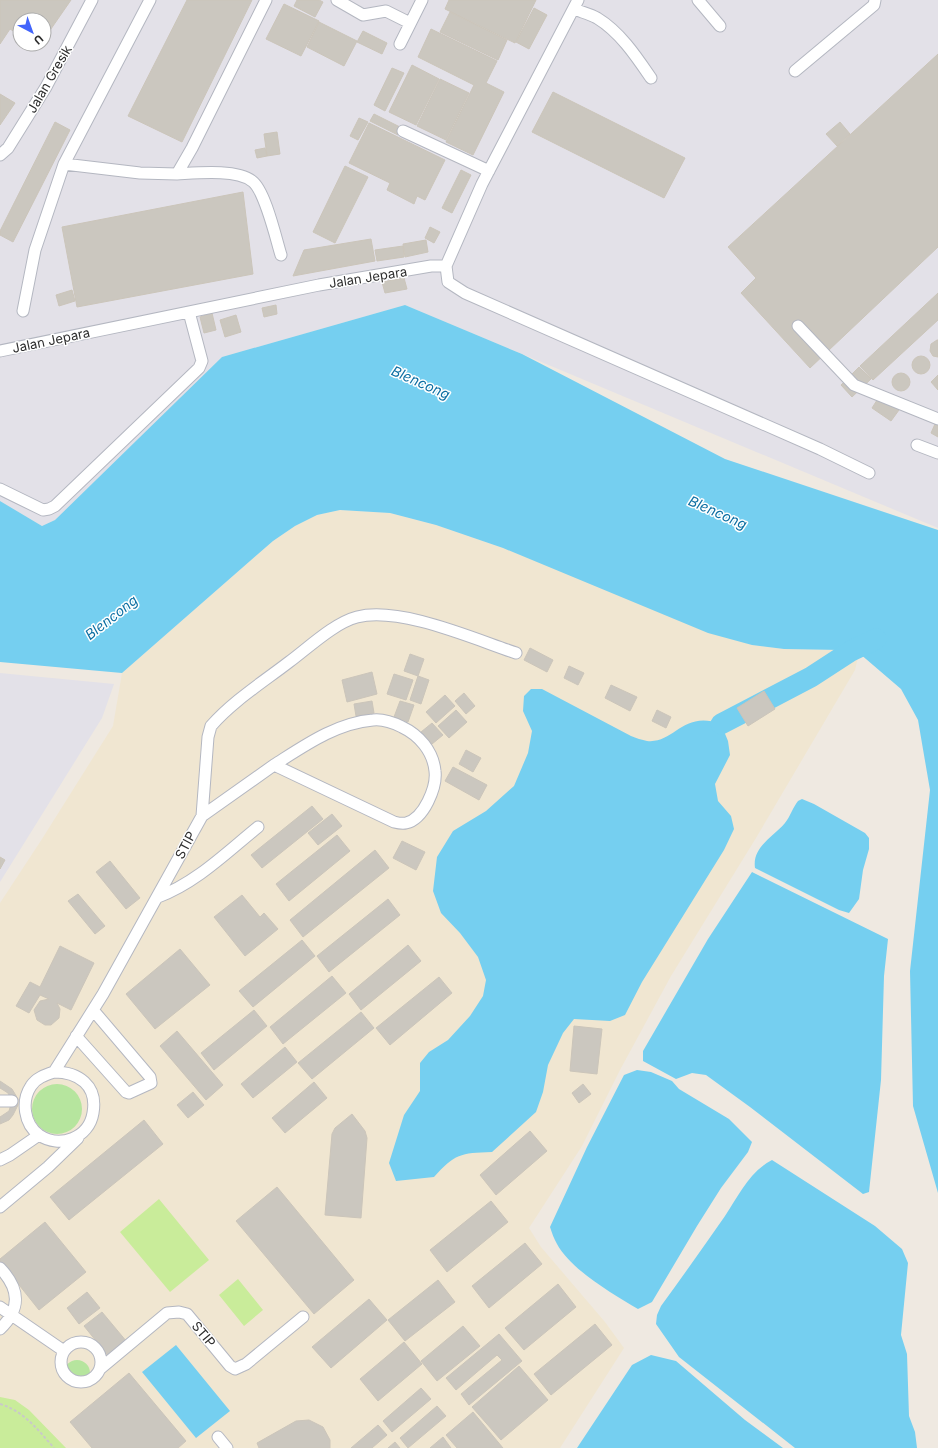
<svg xmlns="http://www.w3.org/2000/svg" width="938" height="1448" font-family="Inter,sans-serif">
  <rect width="100%" height="100%" fill="#efe9e1"/>
  <path fill="#e3e1e8" fill-rule="evenodd" d="M0,0H938V528L405,305L222,357L55,520L42,526L0,501ZM20,20H44V44H20Z
    M0,673L114,684L102,718L0,882Z"/>
  <path fill="#f0e6d1" d="M340,510L390,513L436,525L503,548L752,645L784,649L841,650L859,653L855,670L756,838L671,976L620,1070L582,1146L529,1228L541,1247L605,1322L624,1348L560,1448H0V903L42,839L113,726L122,673L273,541L295,526L317,515Z"/>
  <path fill="#b6e59e" d="M32 1109a25 25 0 1 1 50 0a25 25 0 1 1-50 0Z
    M64 1373a13 13 0 1 1 26 0a13 13 0 1 1-26 0Z"/>
  <path fill="#c9ec9a" d="M159,1199L209,1260L170,1292L120,1232Z
    M238,1279L263,1310L244,1326L219,1295Z
    M0,1397L15,1400L29,1410L66,1448H0Z"/>
  <path fill="#75cff0" d="M405,305L522,354L725,459L938,530V1193L913,1106L910,971L930,790L918,720L901,689L859,653L841,650L784,649L752,645L708,633L503,548L436,525L390,513L340,510L317,515L295,526L273,541L122,673L0,662V501L42,526L55,520L222,357Z
    M531,689H542L631,736C636,738 642,740 647,741C675,744 682,710 721,724L728,741L730,755L715,784L718,801L731,816L734,829L724,850L642,982L625,1015L610,1021L574,1019L563,1033L548,1065L543,1092L536,1112L492,1152C460,1153 455,1154 434,1177L396,1181L389,1163L404,1115L420,1091V1063L429,1052L448,1040L470,1016L483,996L486,980L478,957L460,933L441,913L433,891L437,857L453,831L486,811L514,786L528,753L532,731L523,711L524,696Z
    M802,799L814,804L865,833L869,838V849L863,870L859,899L849,913L839,910L755,868C752,847 773,837 785,823C790,817 793,807 798,801Z
    M752,872L888,939L884,976L881,1080L869,1192L863,1194L750,1107L706,1075L692,1073L676,1079L643,1061V1051L708,939Z
    M637,1070L651,1072L672,1081L679,1089L729,1119L752,1142L748,1152L721,1188L697,1226L652,1302L638,1309C613,1294 571,1270 557,1244C554,1239 552,1233 550,1227L587,1147L624,1075Z
    M772,1160L875,1226L902,1249L908,1263L901,1335L907,1354L909,1416L915,1432L917,1448H795L679,1357L656,1324L657,1315L661,1306C683,1276 704,1246 725,1216C739,1195 749,1172 772,1160Z
    M176,1345L230,1411L196,1438L142,1372Z
    M651,1355L676,1361L745,1420L783,1448H577L632,1365Z"/>
  <g fill="none" stroke-linecap="round" stroke-linejoin="round">
    <path stroke="#75cff0" stroke-width="21" d="M721,724L811,677L851,651L876,639"/>
  </g>
  <path fill="#cbc7bf" stroke="#cbc5ba" d="M0,0H71L44,39V20H20V35L10,29L0,44Z
    M187,0H252L182,142L128,116Z
    M297,0H319L323,2L315,17L294,6Z
    M449,0H536L515,43L445,9Z
    M284,4L319,21L301,56L266,39Z
    M534,8L547,15L529,49L516,42Z
    M450,12L507,40L498,60L440,32Z
    M319,22L357,41L344,66L307,47Z
    M431,29L497,61L486,83L504,92L473,155L446,142L474,85L418,57Z
    M363,31L387,43L382,54L357,42Z
    M938,54V247L810,368L741,293L756,278L728,247Z
    M412,65L439,79L416,125L389,112Z
    M392,68L404,73L385,111L374,105Z
    M440,79L469,93L446,140L417,126Z
    M553,92L685,158L664,198L532,132Z
    M0,94L15,103L0,125Z
    M374,114L402,128L398,135L370,121Z
    M359,118L368,122L358,140L350,136Z
    M55,122L70,130L13,242L0,235V231Z
    M840,122L850,134L837,146L826,134Z
    M369,123L445,160L425,200L417,196L414,204L387,190L390,183L349,163Z
    M277,132L280,154L267,156L264,134Z
    M265,148L267,156L257,158L255,150Z
    M345,166L368,177L335,243L313,232Z
    M461,170L471,175L452,213L442,208Z
    M243,192L253,274L77,307L62,227Z
    M430,227L440,232L434,243L425,238Z
    M371,239L375,261L293,276L304,250Z
    M426,240L428,252L405,257L403,244Z
    M403,246L404,257L377,261L375,250Z
    M404,278L407,289L385,293L382,282Z
    M72,290L75,301L59,306L56,295Z
    M938,293V320L873,380L860,366Z
    M276,305L277,314L264,317L262,308Z
    M212,313L216,330L204,333L200,317Z
    M236,315L241,332L225,337L220,320Z
    M937,340H938V357L933,356L930,351L931,344Z
    M912 365a9 9 0 1 1 18 0a9 9 0 1 1-18 0Z
    M859,367L871,379L852,397L841,385Z
    M892 382a9 9 0 1 1 18 0a9 9 0 1 1-18 0Z
    M938,375V390L931,382Z
    M879,397L899,410L891,421L872,408Z
    M935,424L938,426V437L931,433Z
    M530,648L553,660L547,672L524,660Z
    M410,654L424,659L418,676L404,671Z
    M569,666L584,673L578,685L564,678Z
    M372,672L377,694L347,702L342,680Z
    M394,674L413,680L406,700L387,694Z
    M418,676L429,680L421,704L410,700Z
    M611,685L637,697L630,711L605,698Z
    M764,691L775,709L748,726L737,708Z
    M464,693L475,706L466,714L455,701Z
    M445,695L455,706L436,723L426,712Z
    M372,701L374,713L356,716L354,704Z
    M400,701L414,705L408,722L394,717Z
    M456,710L467,722L449,738L438,726Z
    M657,710L671,717L666,728L652,721Z
    M432,723L443,735L432,744L421,732Z
    M466,750L481,758L473,772L459,764Z
    M453,767L487,785L479,800L445,781Z
    M312,806L323,819L262,868L251,855Z
    M332,814L342,826L318,845L308,833Z
    M337,835L350,851L289,901L276,884Z
    M402,841L425,852L416,870L393,858Z
    M375,850L389,868L303,937L290,920Z
    M0,857L5,860L0,869Z
    M110,861L140,898L126,909L96,872Z
    M78,894L105,926L95,934L68,901Z
    M242,895L260,917L264,913L278,929L245,956L214,917Z
    M388,899L400,915L329,972L317,956Z
    M302,940L315,956L253,1007L239,991Z
    M408,945L421,961L361,1010L349,994Z
    M60,946L94,963L71,1010L57,1003L60,1009L59,1018L51,1025H45L37,1020L34,1010L40,1001L49,999L40,995L29,1013L16,1006L30,982L40,987Z
    M180,949L210,985L155,1029L126,994Z
    M332,976L346,993L283,1044L270,1027Z
    M439,977L452,993L390,1045L376,1028Z
    M254,1010L267,1026L214,1070L201,1053Z
    M361,1012L374,1028L312,1079L298,1063Z
    M574,1026L602,1029L597,1074L570,1071Z
    M177,1031L223,1085L206,1100L160,1046Z
    M285,1047L297,1062L253,1098L241,1084Z
    M0,1081L12,1089L18,1099V1105L13,1115L9,1120L0,1124V1117L9,1111L12,1101L8,1093L0,1088Z
    M314,1082L327,1098L285,1133L272,1118Z
    M583,1084L591,1094L579,1103L572,1093Z
    M193,1092L204,1105L188,1118L177,1105Z
    M352,1114L365,1131L367,1138L361,1218L325,1215L332,1134L335,1128Z
    M144,1120L163,1144L69,1220L50,1197Z
    M530,1131L547,1151L496,1195L480,1175Z
    M277,1187L354,1280L314,1314L236,1221Z
    M491,1201L508,1222L447,1272L430,1250Z
    M45,1222L86,1272L39,1310L0,1261V1259Z
    M525,1243L542,1264L489,1308L472,1286Z
    M438,1280L455,1302L405,1341L388,1320Z
    M558,1284L576,1307L524,1350L505,1328Z
    M87,1292L100,1308L79,1324L67,1308Z
    M369,1299L387,1320L331,1368L312,1347Z
    M102,1312L127,1342L109,1357L84,1326Z
    M595,1324L612,1345L551,1395L534,1374Z
    M463,1326L480,1346L437,1381L421,1361Z
    M499,1334L522,1361L469,1405L461,1394L502,1360L497,1355L456,1390L446,1378Z
    M404,1342L422,1364L378,1401L360,1379Z
    M519,1366L548,1400L501,1440L472,1407Z
    M129,1373L186,1441L178,1448H92L70,1422Z
    M421,1388L431,1399L392,1432L383,1421Z
    M437,1406L446,1416L408,1448L400,1438Z
    M473,1412L503,1448H457L446,1435Z
    M309,1420L323,1427L330,1440V1448H259L257,1443L296,1421Z
    M378,1425L387,1435L372,1448H351Z
    M443,1437L451,1448H430Z
    M395,1442L400,1448H388Z"/>
  <g fill="none" stroke-linecap="round" stroke-linejoin="round">
    <defs>
      <path id="minor" d="M337,0L363,15L386,11L410,23
        M698,0L720,26
        M574,9C581,12 590,14 597,18C620,32 636,56 651,78
        M400,44L422,0
        M795,71L874,5L875,0
        M403,131L489,171
        M0,155L8,148L46,87L92,0
        M64,164L140,173L177,174L192,148L266,0
        M177,174C197,173 236,169 252,181C265,190 276,239 281,255
        M446,266L448,282L465,293L820,449L869,473
        M23,311L35,250L64,164L150,0
        M798,326L854,385L938,419
        M0,351L319,285L431,266H446L482,184L578,0
        M917,445L938,453
        M0,489L43,510L49,509L55,506L199,368L202,361L189,312
        M202,816L208,737L211,726C233,701 263,682 289,662C308,648 334,623 357,617C400,606 474,639 516,653
        M158,897C196,883 227,852 258,827
        M76,1036L126,1092L129,1093L151,1083L150,1077L93,1010
        M54,1072L103,994L202,816L274,765L394,822C398,823 402,824 406,823C424,819 437,787 435,771C433,751 419,735 402,727C394,723 382,719 373,720C336,723 304,746 274,765
        M54,1072C78,1072 98,1085 93,1113C89,1138 60,1149 39,1135C24,1124 21,1101 31,1086C36,1078 45,1075 54,1072Z
        M0,1101H12
        M0,1160L10,1155L39,1135
        M0,1207L48,1167L78,1138
        M0,1268C20,1289 21,1309 0,1329
        M0,1307L64,1351
        M61 1362a20 20 0 1 1 40 0a20 20 0 1 1-40 0Z
        M101,1368L167,1313L179,1312L187,1314L230,1366L235,1369L246,1364L303,1317
        M218,1437L227,1448"/>
    </defs>
    <use href="#minor" stroke="#b4b7c1" stroke-width="13"/>
    <path stroke="#c9c9c9" stroke-width="2" stroke-dasharray="3 2" stroke-linecap="butt" d="M0,1404C24,1411 38,1430 54,1448"/>
    <use href="#minor" stroke="#fff" stroke-width="11"/>
  </g>
  <g text-anchor="middle" dominant-baseline="central" stroke-width="3" stroke-linejoin="round" paint-order="stroke">
    <g font-size="13" fill="#2e2e2e" stroke="#fff">
      <text transform="translate(49 79) rotate(-60)">Jalan Gresik</text>
      <text transform="translate(368 277) rotate(-9)">Jalan Jepara</text>
      <text transform="translate(51 340) rotate(-12)">Jalan Jepara</text>
      <text transform="translate(185 845) rotate(-62)">STIP</text>
      <text transform="translate(204 1334) rotate(50)">STIP</text>
    </g>
    <g font-size="14" font-style="italic" fill="#0d6fa3" stroke="#fff">
      <text transform="translate(421 382) rotate(24)">Blencong</text>
      <text transform="translate(718 512) rotate(24)">Blencong</text>
      <text transform="translate(111 617) rotate(-38)">Blencong</text>
    </g>
  </g>
  <g transform="translate(32 32) rotate(139)"><circle r="19" fill="#ffffff" stroke="#ababab"/>
  <path d="M0-3L7 15L0 10L-7 15Z" fill="#4264fb"/>
  <text y="-6" font-size="11" font-weight="bold" text-anchor="middle" fill="#2e2e2e">U</text>
  </g>
</svg>
